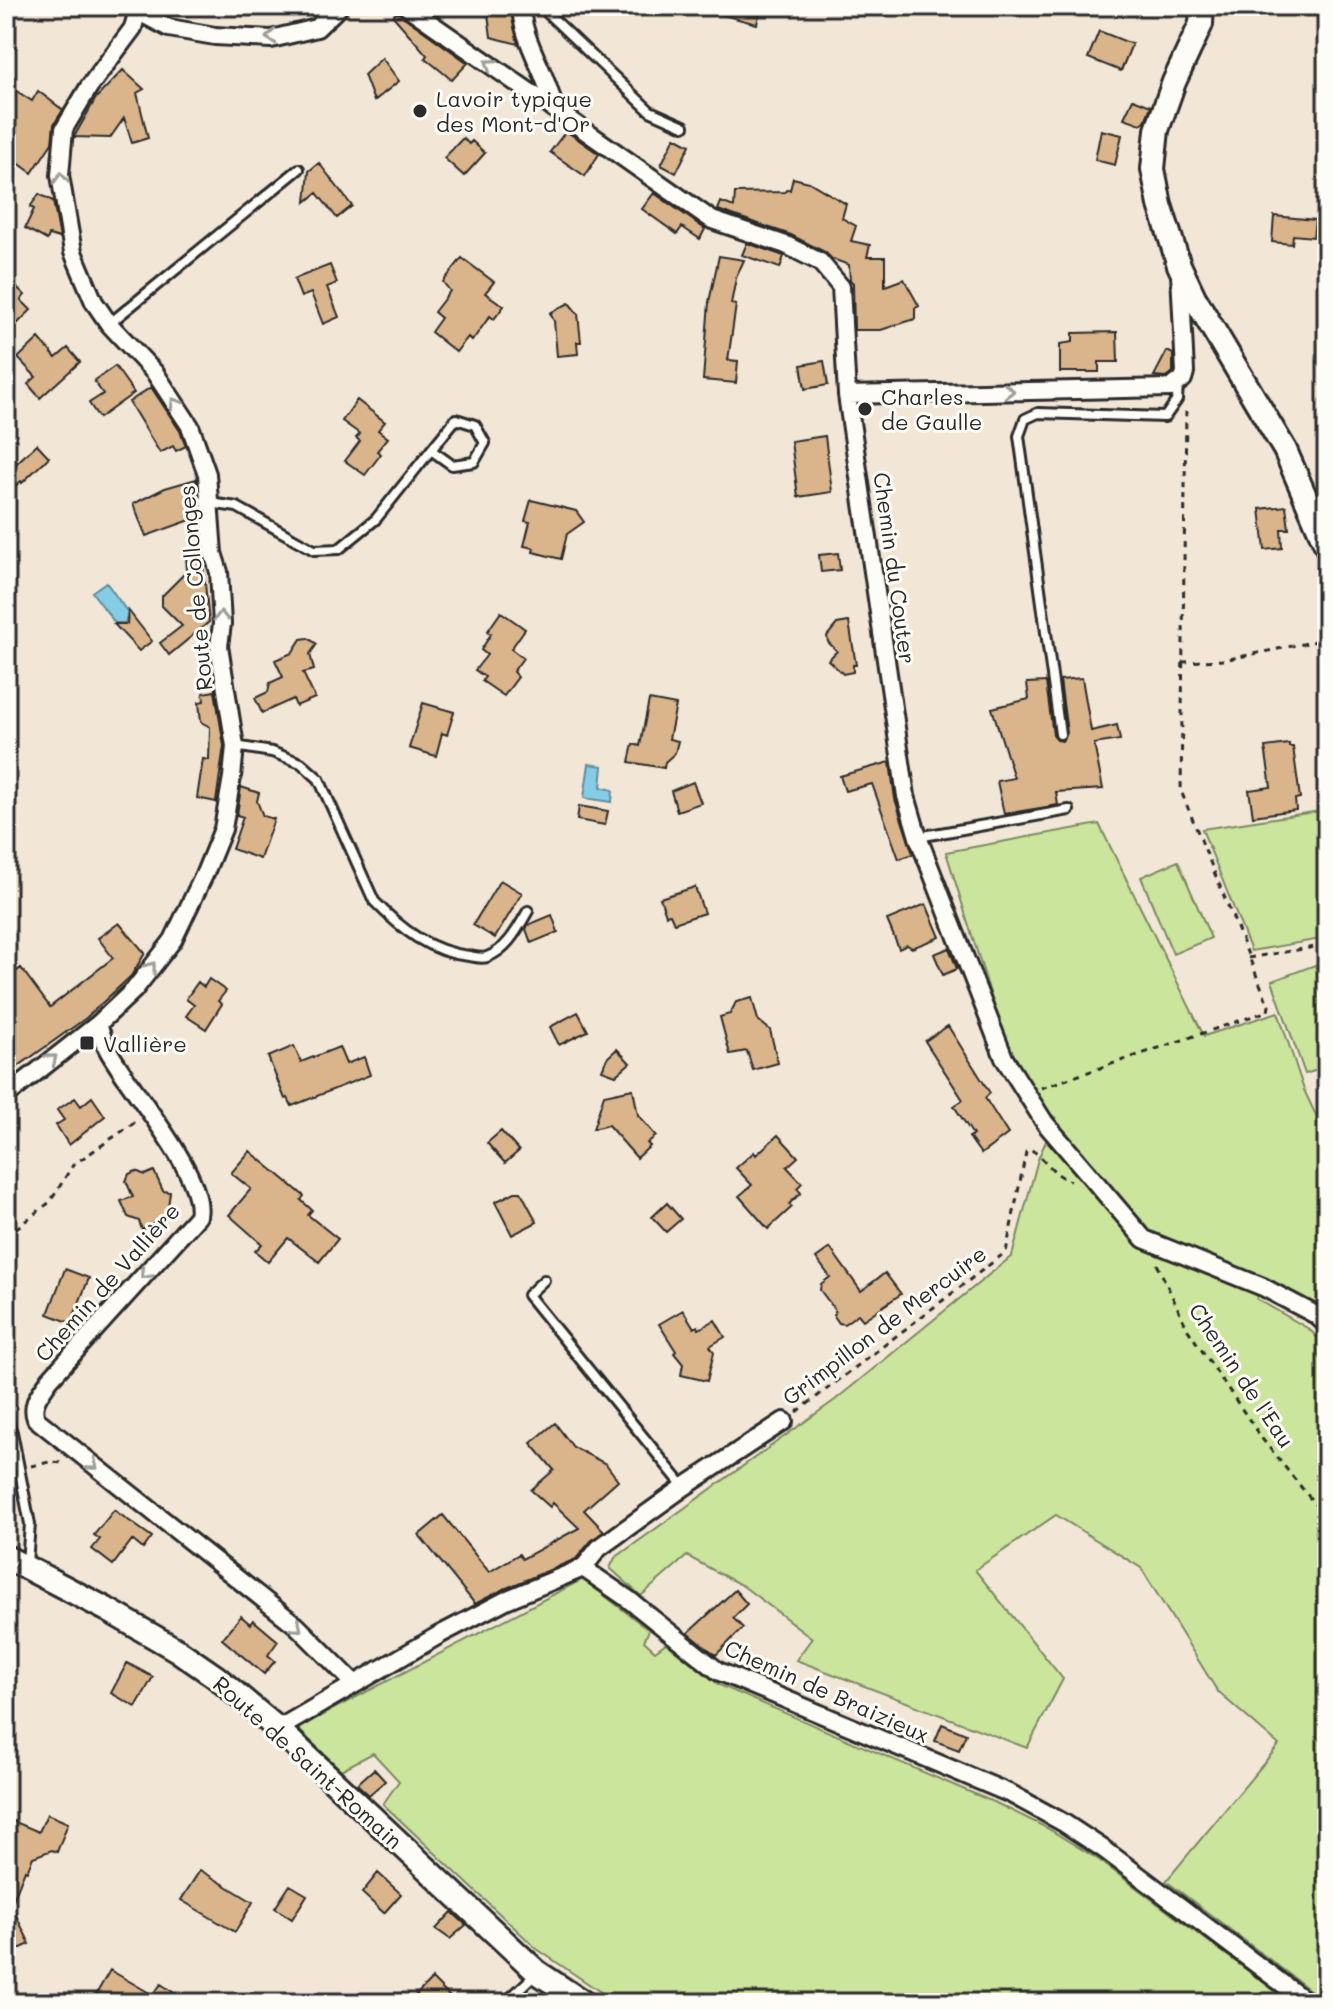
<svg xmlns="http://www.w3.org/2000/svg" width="1333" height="2009" font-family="Mali,sans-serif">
  <rect width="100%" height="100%" fill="#f2e7d7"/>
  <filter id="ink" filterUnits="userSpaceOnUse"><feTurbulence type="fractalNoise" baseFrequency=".0125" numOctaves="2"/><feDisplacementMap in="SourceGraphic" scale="16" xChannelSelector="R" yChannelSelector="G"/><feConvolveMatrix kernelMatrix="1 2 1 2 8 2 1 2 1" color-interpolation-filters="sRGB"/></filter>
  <g filter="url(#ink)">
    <path fill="#cbe59c" stroke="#7b8864" stroke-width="2" d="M1327,810V938L1251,951L1202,829Z
      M1099,824L1204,1036L1278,1012L1304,1090L1327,1139V1316L1258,1276L1257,1299L1309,1329L1327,1347V2003L1166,1881L1279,1745L1218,1692L1141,1568L1056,1515L975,1570L1063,1679L1027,1748L796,1660L812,1638L743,1586L687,1556L641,1596L610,1568L615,1558L835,1400L1012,1256L1038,1159L1056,1118L1040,1107L1009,1054L946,852Z
      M1178,861L1211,938L1173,954L1141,877Z
      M1315,965L1327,998V1067L1305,1074L1272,981Z
      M583,1579L649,1630L644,1641L655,1651L666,1643L719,1685L998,1804L1047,1828L1099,1860L1291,2003H617L537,1949L383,1804L399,1781L373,1753L341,1770L297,1728Z"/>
    <path fill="#85cde6" stroke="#618c9b" stroke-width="2" d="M106,582L128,613L125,623H115L92,592Z
      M589,764L603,766L601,787L613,790L612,802L584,798Z"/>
    <path fill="#dab58b" stroke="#2b2b2b" stroke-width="2" d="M487,6H510L518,44L491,37Z
      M721,6H761L757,24L715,13Z
      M397,12L468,63L452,80L425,58L427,55L393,16Z
      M1099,31L1132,44L1121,71L1088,58Z
      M382,58L399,81L374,101L364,75Z
      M123,70L144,89L137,93L148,138L132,143L124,118L110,138L74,137L96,98Z
      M6,84L32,101L38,91L63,110L54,124L52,143L32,173L6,154Z
      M1133,99L1151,106L1145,121L1141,124L1124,118Z
      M1101,130L1122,135L1115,165L1095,160Z
      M566,131L599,154L585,176L550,152Z
      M675,137L690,145L676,173L661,165Z
      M463,138L469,144L472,141L485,153L464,176L444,158Z
      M319,163L352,206L337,218L317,193L306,202L309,171Z
      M793,178L809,182L846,204L842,218L856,226L851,241L870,245L867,257H885V286L904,279L919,306L915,308V319L881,330H854L853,283L850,280L849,265L832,259L825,252L791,235L718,210L721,202L734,207L735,193L785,192L787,189L790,190Z
      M654,193L705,229L700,239L682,227L677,234L642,209Z
      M39,194L53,201L60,238L49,235L47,240L25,228L34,209L30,207Z
      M1274,216L1315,220L1313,237L1293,235L1292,244L1272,242Z
      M747,243L784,256L780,268L742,255Z
      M719,256L744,260L736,278L731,304L736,305L728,360L738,361L736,383L703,380L709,302Z
      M462,258L494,282L485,293L504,306L494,319L490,316L472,341L468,337L456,352L431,332L441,318L434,312L450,291L443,282Z
      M330,265L337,283L327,287L339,317L323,324L311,293L301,297L294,279Z
      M6,277L25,295L21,300L31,310L14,327L6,318Z
      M569,303L578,314L581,342H577L578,354L557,356L554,321L550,313Z
      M1117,332L1118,362H1099V372H1060V344L1073,342V333Z
      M39,338L56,358L68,348L80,362L40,398L28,384L36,377L18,358Z
      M1167,351L1173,354V372L1167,377L1154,376Z
      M824,361L828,385L805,389L801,365Z
      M115,366L134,393L99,418L89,403L103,394L94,381Z
      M151,387L180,431L186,446L176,451L173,446L160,453L129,402Z
      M357,400L385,422L378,430L388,438L377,451L381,454L365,475L345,461L360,441L356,438L360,434L342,421Z
      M825,436L832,492L798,497L791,441Z
      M37,444L49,457L22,483L21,481L14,487L6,478V473Z
      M196,479L199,517L146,536L133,504L165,488Z
      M531,500L576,511L584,522L567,534L561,559L533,552L534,548L524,546L530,522L525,521Z
      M1286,506L1289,529H1281L1282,548L1265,550L1260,509Z
      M838,553L840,570L821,572L819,555Z
      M202,554L209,622L169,655L160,643L182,626L162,606V596L187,571L186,555Z
      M128,610L152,641L139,651L114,624H127Z
      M501,612L525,629L511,649L523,658L513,672L518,677L504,696L482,681L485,677L475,670L487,655L481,650L491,634L487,632Z
      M849,622L856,665H853V672L843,674L828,660L837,651L828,642L827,636L837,624Z
      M308,638L317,644L310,654L314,670L303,673L315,698L296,706L293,699L262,713L255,698L268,692L270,683L283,677L275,660L292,653L301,639Z
      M1082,678L1091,731L1117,725L1120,740L1094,744L1103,789L1056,792L1058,805L1004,814L997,781L1014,778L992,708L1029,699L1027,683L1046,682L1053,735L1057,740L1062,741L1067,733L1060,680Z
      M215,691L224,746L216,802L197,798L203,759L209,760L210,727L201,722L199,702L204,701L203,693Z
      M649,700L676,705L669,739L678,741L675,753L665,762L664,768L629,762L633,744L640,746Z
      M423,703L454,712L447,735L442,733L436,756L409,748Z
      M1289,744V747H1293L1300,798L1295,799L1296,810L1253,816L1249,790L1271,787L1265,747Z
      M890,762L895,799L913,854L899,859L872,784L845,791L840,776Z
      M693,782L701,803L677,811L671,791Z
      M241,787L259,793L257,801L263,816L274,819L260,859L232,849L243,817L237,815Z
      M579,806L608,811L605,825L577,820Z
      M500,880L522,893L495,938L473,925Z
      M695,887L704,913L674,923L670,914L666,915L660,898Z
      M926,904L940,937L912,948L907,945L899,949L887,920Z
      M552,915L558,932L531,943L526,929L528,925Z
      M119,923L145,953L131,976L86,1018L6,1075V979L21,968L50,1007L113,958L98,938Z
      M949,948L957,969L943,975L934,954Z
      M209,979L226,991L218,1001L222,1004L206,1029L186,1016L194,1005L186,999L198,982L204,987Z
      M752,998L758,1020L770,1030L778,1063L753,1070L747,1051L730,1054L720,1017L730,1014L736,1002Z
      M578,1012L588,1031L559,1045L550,1027Z
      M948,1026L990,1093L985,1098L1008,1134L981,1154L969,1137L973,1135L954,1106L963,1100L925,1041Z
      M294,1046L301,1062L339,1047L346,1064L364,1057L370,1075L292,1106L288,1098L285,1099L268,1057Z
      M617,1049L630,1063L616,1075L602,1070L607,1058Z
      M633,1089L638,1115L656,1136L647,1143L650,1146L637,1158L608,1125L593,1129L604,1095Z
      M92,1097L105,1116L69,1145L56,1125L64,1120L57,1110L75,1098L81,1106Z
      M501,1131L519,1151L505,1163L487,1143Z
      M778,1135L798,1157L787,1167L802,1183L797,1188L801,1193L789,1204L792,1207L768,1229L739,1196L752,1185L736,1168L754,1152L756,1155Z
      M250,1151L304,1196L301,1200L312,1210L308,1215L338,1239L319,1262L288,1238L268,1262L255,1251L262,1244L229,1215L251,1189L231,1173Z
      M136,1171L145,1175L154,1171L163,1191L170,1192L168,1207L171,1214L142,1230L139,1221L128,1217L121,1201L133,1197L126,1181L129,1174Z
      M515,1192H521L537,1222L512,1235L495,1202Z
      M667,1203L681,1219L666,1232L652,1217Z
      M830,1248L861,1291L885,1273L901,1294L863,1320L858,1314L844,1324L839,1323L834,1316L835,1310L820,1290L821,1284L830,1277L816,1258Z
      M65,1269L89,1278L71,1323L48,1314Z
      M683,1310L694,1328L698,1326L699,1329L715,1320L725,1337L710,1346L714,1352L707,1381L681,1375L683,1364L674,1353L676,1351L659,1324Z
      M555,1423L573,1447L606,1464L618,1480L584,1510L604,1531L591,1541L576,1559L504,1589L475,1604L419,1535L443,1515L489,1572L519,1554L522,1559L579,1528L553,1503L550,1507L531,1490L554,1470L531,1443Z
      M114,1510L152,1537L143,1549L132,1540L113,1565L92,1549L100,1539L94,1535Z
      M735,1590L747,1604L733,1618L743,1628L716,1655L688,1633Z
      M241,1616L250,1624L253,1620L278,1641L268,1655L275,1661L264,1674L222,1639Z
      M127,1663L153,1677L136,1707L111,1693Z
      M942,1724L966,1734L959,1750L935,1741Z
      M374,1769L385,1781L369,1795L357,1784Z
      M47,1814L68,1823L57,1852L52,1850L33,1857L27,1871L25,1870L11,1905L30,1944L6,1955V1862L14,1843L6,1837L13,1821L39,1832Z
      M200,1870L253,1902L235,1932L181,1900Z
      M378,1873L401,1894L384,1913L362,1893Z
      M290,1885L307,1895L292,1919L275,1908Z
      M452,1912L466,1925L450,1939L436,1929Z
      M110,1970L153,1995L161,1984L189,2003H91Z
      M432,1979L456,2003H408Z"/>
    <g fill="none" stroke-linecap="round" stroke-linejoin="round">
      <defs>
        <path id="lane" d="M540,6L650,111L684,126
          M691,6H714
          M109,324L299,169
          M210,503L237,507L314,550L339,549L376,519L431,450L452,465L474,462L485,443L475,425L456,419L431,450
          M1060,734L1019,436L1025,419L1038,413L1165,417L1177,400L1178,384
          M235,746L272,752L301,763L319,779L374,901C401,929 430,952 469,956C475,957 482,959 487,957C508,949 518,928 528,911
          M918,837L1069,810
          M544,1280L528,1295L684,1487
          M6,1417L12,1432L30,1524L27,1563
          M505,2003L537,1973"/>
        <path id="street" d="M406,6L554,109
          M521,6C522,42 548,74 554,109L712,220L786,245L820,262L841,287L847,395L906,796L918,837L1004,1058L1045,1123L1144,1239L1263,1287L1316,1315L1327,1325
          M139,12L169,28L215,36L271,39L317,28L340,6
          M847,395L1171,388L1183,379L1185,372L1180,274
          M98,1024C101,1032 103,1040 107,1048C126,1086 207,1175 198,1216L50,1379C41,1393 30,1403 36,1419L297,1626L354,1683
          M6,1096L98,1024L134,990L173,940L205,873L223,829L232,777L235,746L219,646L222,624L219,572L213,553L207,474L190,426L155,373L109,324L94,302L73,252L60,175L64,129L89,87L133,28L139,6
          M583,1568L599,1548L684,1487L784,1421
          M278,1729L439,1635L508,1599L583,1568L628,1599L718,1671L1011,1794L1064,1823L1105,1850L1308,2003"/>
        <path id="secondary" d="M1202,6L1201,24L1174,82L1157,130L1153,169L1160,205L1179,265L1194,297L1285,450L1327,547
          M6,1557L106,1609L177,1650L216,1677L278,1729L537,1972L584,2003"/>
      </defs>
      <use href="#lane" stroke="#2b2b2b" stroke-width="14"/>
      <use href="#street" stroke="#2b2b2b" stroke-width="22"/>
      <use href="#secondary" stroke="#2b2b2b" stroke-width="28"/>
      <path stroke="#2b2b2b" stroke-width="3" stroke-dasharray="6 6" stroke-linecap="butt" d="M1182,662L1224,660L1327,639
        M1248,958L1327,945
        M1041,1088L1268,1011L1269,1006L1181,791L1186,411
        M6,1236L50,1202L73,1165L137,1121
        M1157,1264L1188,1330L1263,1440L1327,1519
        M797,1412L1006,1252L1026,1152L1030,1149C1046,1158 1053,1176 1071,1181
        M31,1466L50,1462L63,1463"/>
      <use href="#lane" stroke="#fdfcf7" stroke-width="8"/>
      <use href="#street" stroke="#fdfcf7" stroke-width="16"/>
      <use href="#secondary" stroke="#fdfcf7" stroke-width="22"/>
    </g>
    <defs><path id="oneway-chevron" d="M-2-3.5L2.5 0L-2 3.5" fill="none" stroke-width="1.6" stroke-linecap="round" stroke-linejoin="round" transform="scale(2)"/></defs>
    <g stroke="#9e9e9b">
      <use href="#oneway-chevron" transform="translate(271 37) rotate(174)"/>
      <use href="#oneway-chevron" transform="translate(490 64) rotate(-145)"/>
      <use href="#oneway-chevron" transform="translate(61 178) rotate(-92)"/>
      <use href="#oneway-chevron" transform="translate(1009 391) rotate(-1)"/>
      <use href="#oneway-chevron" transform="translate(175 403) rotate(-123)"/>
      <use href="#oneway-chevron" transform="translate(221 616) rotate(-91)"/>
      <use href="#oneway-chevron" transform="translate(151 967) rotate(-53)"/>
      <use href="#oneway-chevron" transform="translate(52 1059) rotate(-39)"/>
      <use href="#oneway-chevron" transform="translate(145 1274) rotate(132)"/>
      <use href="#oneway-chevron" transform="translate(93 1465) rotate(40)"/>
      <use href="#oneway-chevron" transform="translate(297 1627) rotate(41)"/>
    </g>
  </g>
  <g fill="#2b2b2b" stroke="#fdfcf7" stroke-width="3">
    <circle cx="420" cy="111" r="8"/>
    <circle cx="865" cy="409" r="8"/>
    <rect x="79" y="1035" width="16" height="16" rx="4"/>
  </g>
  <g text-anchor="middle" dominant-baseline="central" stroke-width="6" stroke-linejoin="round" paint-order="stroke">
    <g font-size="22" fill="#2b2b2b" stroke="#fdfcf7" text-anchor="start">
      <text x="436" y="98">Lavoir typique<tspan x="436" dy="25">des Mont-d'Or</tspan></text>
      <text x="881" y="396">Charles<tspan x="881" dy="25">de Gaulle</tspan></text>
      <text x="103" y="1043">Vallière</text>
    </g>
    <g font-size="22" fill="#2b2b2b" stroke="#fdfcf7">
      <text transform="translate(895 568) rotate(82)">Chemin du Couter</text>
      <text transform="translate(195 588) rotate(-95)">Route de Collonges</text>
      <text transform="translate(107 1282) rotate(-48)">Chemin de Vallière</text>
      <text transform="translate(884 1325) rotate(-37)">Grimpillon de Mercuire</text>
      <text transform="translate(1242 1375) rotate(56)">Chemin de l'Eau</text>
      <text transform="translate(827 1691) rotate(24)">Chemin de Braizieux</text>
      <text transform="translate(308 1762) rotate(42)">Route de Saint-Romain</text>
    </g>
  </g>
  <rect width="1333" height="2009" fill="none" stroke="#fdfcf7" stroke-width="32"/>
  <rect x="16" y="16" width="1301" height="1977" fill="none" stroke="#2b2b2b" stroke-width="3" filter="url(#ink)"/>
</svg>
